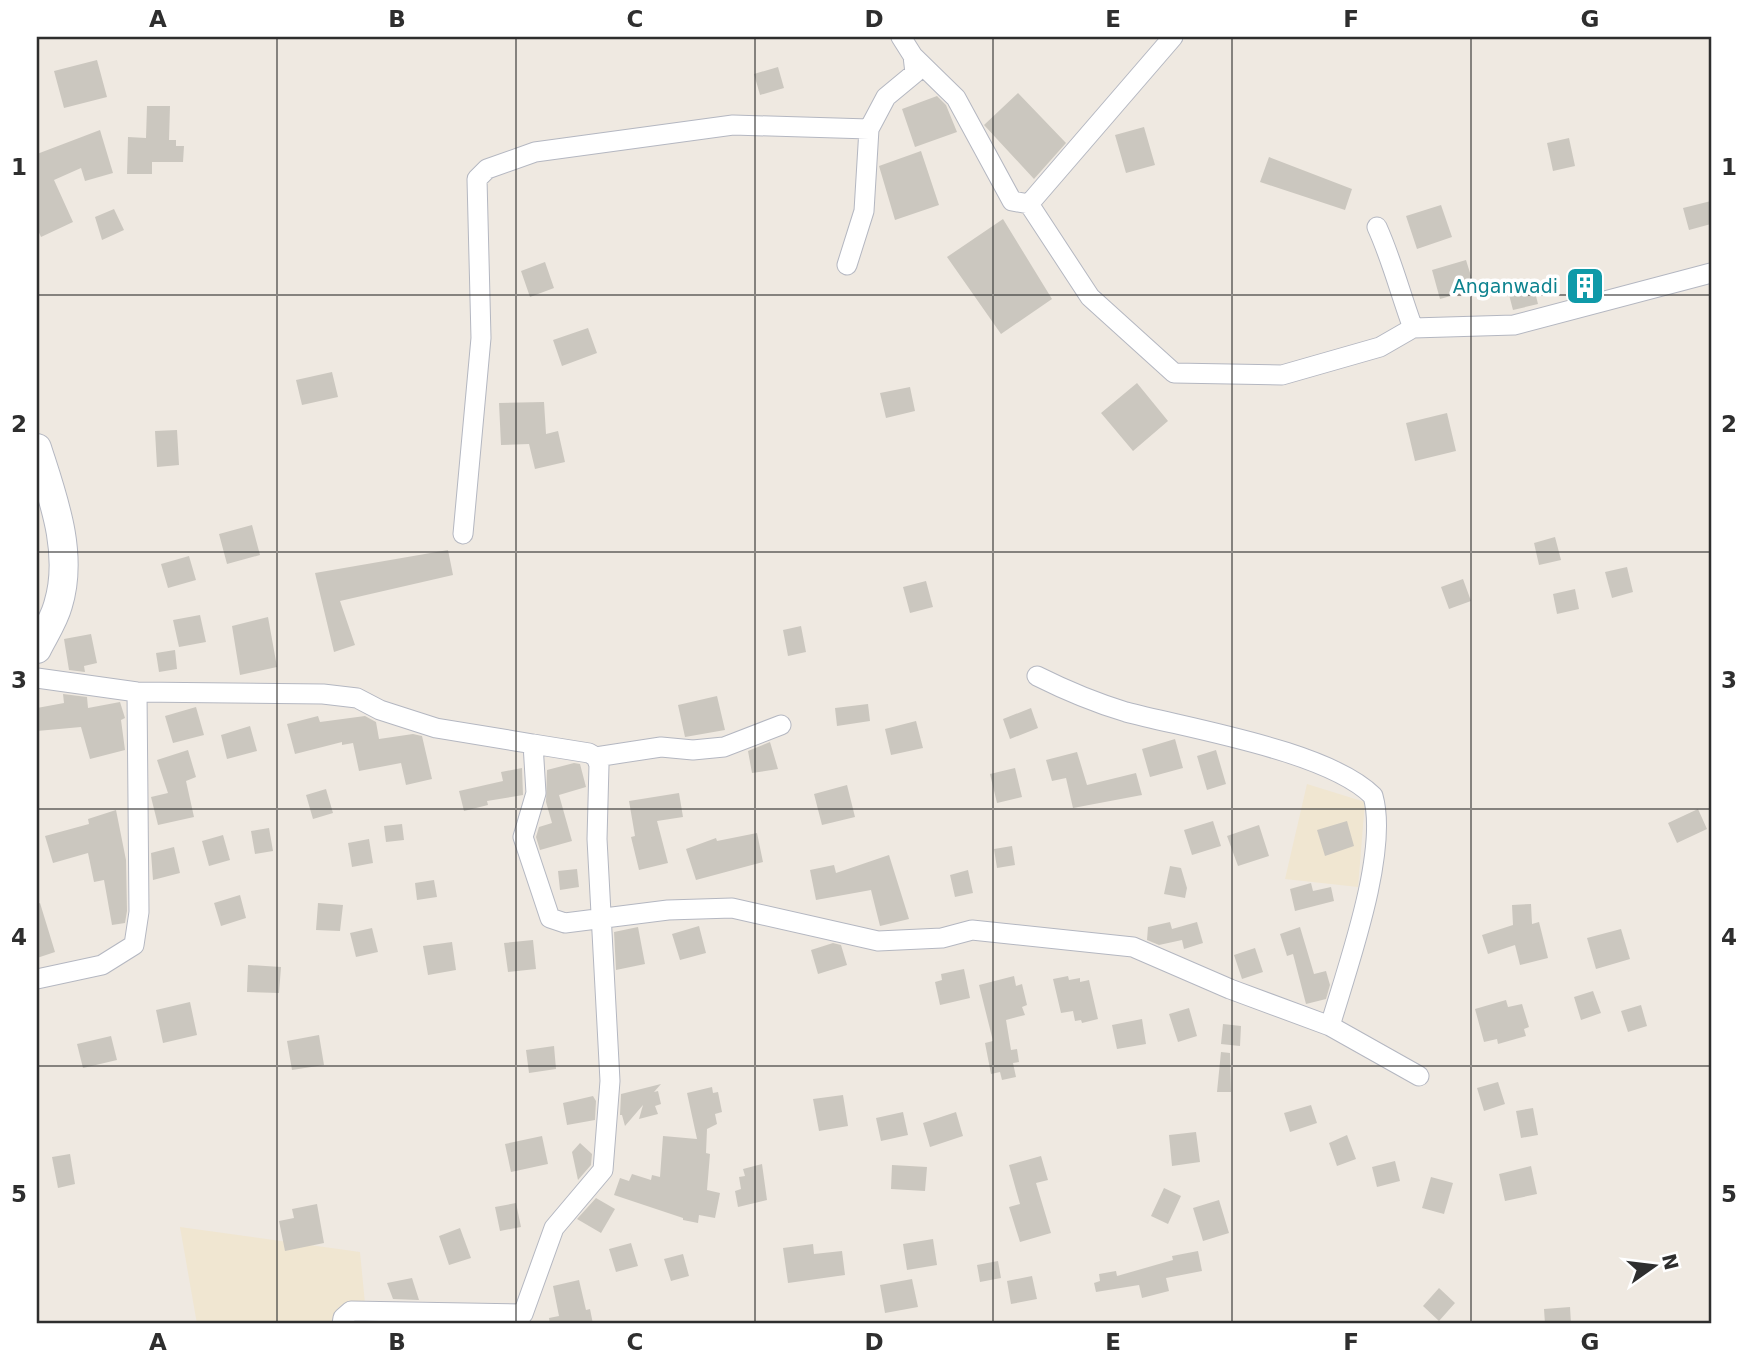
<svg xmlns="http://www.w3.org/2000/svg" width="1748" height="1361" font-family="'DejaVu Sans',sans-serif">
  <rect width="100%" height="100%" fill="#efe9e1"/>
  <path fill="#f0e6d1" d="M1307,784L1365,802L1358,887L1285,879Z
    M180,1227L360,1252L367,1324H197Z"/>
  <path fill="#cbc7bf" d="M97,60L107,97L64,108L54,71Z
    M778,67L784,88L760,95L754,74Z
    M1018,93L1066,143L1034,179L984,125Z
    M937,96L946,105L957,132L915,147L902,109Z
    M147,106H170L169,140H176V146H184L183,162H152V174H127L128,137L146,138Z
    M1144,127L1155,165L1126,173L1115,135Z
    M100,130L113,173L85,181L81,168L54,180L73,222L41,237L37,228V154Z
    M1569,138L1575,166L1553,171L1547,143Z
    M921,151L939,205L895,220L879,166Z
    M1269,157L1352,189L1345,210L1260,182Z
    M1711,201V224L1689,230L1683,208Z
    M1441,205L1452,237L1417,249L1406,216Z
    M114,209L124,230L102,240L95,217Z
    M1003,219L1052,299L1001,334L947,257Z
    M1466,260L1475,289L1440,299L1432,270Z
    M545,262L554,288L530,297L521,271Z
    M1586,271L1596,291L1580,295L1573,274Z
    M1532,280L1538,304L1513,310L1507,287Z
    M588,328L597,353L562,366L553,340Z
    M332,372L338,397L302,405L296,380Z
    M1137,383L1168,421L1133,451L1101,413Z
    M910,387L915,411L886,418L880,393Z
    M544,402L546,434L558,431L565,462L535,469L529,444L501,445L499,403Z
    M1447,413L1456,451L1415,461L1406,423Z
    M177,430L179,465L157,467L155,431Z
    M252,525L260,555L227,564L219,534Z
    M1555,537L1561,560L1539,565L1534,543Z
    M448,550L453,575L340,601L355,645L334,652L315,573Z
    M189,556L196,580L168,588L161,564Z
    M1627,567L1633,592L1612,598L1605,572Z
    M1463,579L1471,601L1449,609L1441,587Z
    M926,581L933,607L910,613L903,587Z
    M1575,589L1579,609L1557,614L1553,594Z
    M200,615L206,642L179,647L173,620Z
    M268,617L277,667L240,675L232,626Z
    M801,626L806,652L788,656L783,630Z
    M91,634L97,663L84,666L85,672L69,670L64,639Z
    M175,650L177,669L159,672L156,653Z
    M63,694L87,697L88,708L120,702L125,718L121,720L125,750L90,759L81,727L37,731V708L64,703Z
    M717,696L725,730L685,737L678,705Z
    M868,704L870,721L837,726L835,708Z
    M196,707L204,735L173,743L165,716Z
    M1031,708L1038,728L1010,739L1003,719Z
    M318,716L320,722L365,716L376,722L379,739L413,734L422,736L432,779L406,785L401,763L359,771L353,743L342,745V742L295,754L287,724Z
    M916,721L923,748L891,755L885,729Z
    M250,726L257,751L227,759L221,735Z
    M1175,739L1183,768L1150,777L1142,749Z
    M770,742L778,769L752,773L748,751Z
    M188,750L196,777L186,781L194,817L158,825L151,797L168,793L157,760Z
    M1216,750L1226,784L1207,790L1197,756Z
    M1077,752L1087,785L1136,773L1142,795L1073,808L1066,778L1052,781L1046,760Z
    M574,763L580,764L586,787L559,795L572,841L540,850L536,837L539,827L552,823L546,802L547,770Z
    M522,768L523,795L487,801L488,805L464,811L459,791L503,781L501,772Z
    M1015,768L1022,797L997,803L990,774Z
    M847,785L855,817L822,825L814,794Z
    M326,789L333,813L313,819L306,795Z
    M679,793L683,817L657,821L668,863L639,870L631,837L635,836L629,801Z
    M1698,809L1707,829L1677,843L1668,823Z
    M116,810L126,860L127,911L125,923L112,925L104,880L94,882L88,853L53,863L45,836L89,824L88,819Z
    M1213,821L1221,846L1192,855L1184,830Z
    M1347,821L1354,846L1325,856L1317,830Z
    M402,824L404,840L386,842L384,826Z
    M1259,825L1269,856L1238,866L1227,836Z
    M269,828L273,851L255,854L251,831Z
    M757,833L763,862L696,880L686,849L716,838L717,841Z
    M223,835L230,860L209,866L202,841Z
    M369,839L373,863L352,867L348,843Z
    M1012,846L1015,865L997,868L994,849Z
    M174,847L180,873L153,880L151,853Z
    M889,855L909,919L880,926L871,890L816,900L810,870L834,865L836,873Z
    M1170,866L1181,868L1187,888L1185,898L1164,894Z
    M577,869L579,887L560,890L558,871Z
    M968,870L973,893L955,897L950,875Z
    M434,880L437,897L417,900L415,883Z
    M1311,883L1313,891L1331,887L1334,901L1295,911L1290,889Z
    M240,895L246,918L221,926L214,903Z
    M40,903L55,952L37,958V904Z
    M318,903L343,905L340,931L316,930Z
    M1531,904L1532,924L1539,922L1548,958L1520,965L1515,945L1488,954L1482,935L1513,925L1512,905Z
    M1170,922L1172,929L1197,922L1203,943L1184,949L1182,940L1159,945L1147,940L1148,927Z
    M699,926L706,953L680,960L672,934Z
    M638,927L645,964L616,970L614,932Z
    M1300,927L1314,974L1326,971L1330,985L1326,999L1306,1004L1293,954L1287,956L1280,934Z
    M372,928L378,952L356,957L350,933Z
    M1621,929L1630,959L1596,969L1587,938Z
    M533,940L536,969L508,972L504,943Z
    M452,942L456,970L428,975L423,946Z
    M833,943L841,945L847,965L818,974L811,950Z
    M1255,948L1263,972L1242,979L1234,955Z
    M248,965L281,967L279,993L247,992Z
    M964,969L970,998L940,1005L935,982L942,980L941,974Z
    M1014,976L1016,986L1022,984L1027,1005L1022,1007L1025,1015L1006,1020L1011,1050L1017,1049L1019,1062L1013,1063L1016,1077L1002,1080L1000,1072L991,1074L985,1043L993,1041L979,985Z
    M1068,976L1069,980L1080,978V982L1089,980L1098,1019L1082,1023L1081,1020L1075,1021L1073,1011L1061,1013L1053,979Z
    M1593,991L1601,1013L1581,1020L1574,997Z
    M1506,1000L1508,1007L1522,1004L1529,1027L1524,1029L1526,1036L1498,1044L1497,1039L1484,1042L1475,1009Z
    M190,1002L197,1035L163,1043L156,1010Z
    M1641,1005L1647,1026L1628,1032L1621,1011Z
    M1189,1008L1197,1036L1178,1042L1169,1014Z
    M1142,1019L1146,1044L1117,1049L1112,1025Z
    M1223,1024L1241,1026L1240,1046L1221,1044Z
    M319,1035L324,1065L292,1070L287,1041Z
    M111,1036L117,1060L83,1068L77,1044Z
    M554,1046L556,1069L529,1073L526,1050Z
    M1221,1052L1230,1053L1231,1092H1217Z
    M1498,1082L1505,1104L1484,1111L1477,1088Z
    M661,1084L654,1092L658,1091L661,1104L655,1106L658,1114L639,1119L643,1105L625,1126L622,1115H620L621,1094Z
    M712,1087L713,1093L718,1092L722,1112L715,1114L717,1124L707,1129L706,1153L710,1154L707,1190L720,1193L715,1218L699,1215L698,1223L683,1220V1218L614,1195L620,1178L629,1181L632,1174L651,1180L652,1175L660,1177L663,1136L697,1139L687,1093Z
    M843,1095L848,1126L819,1131L813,1099Z
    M593,1096L596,1101L595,1120L567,1125L563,1103Z
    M1311,1105L1317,1123L1290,1132L1284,1113Z
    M1533,1108L1538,1135L1521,1138L1516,1111Z
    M903,1112L908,1135L881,1141L876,1118Z
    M956,1112L963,1136L930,1147L923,1123Z
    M1196,1132L1200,1162L1172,1166L1169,1135Z
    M1347,1135L1356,1159L1337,1166L1329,1143Z
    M542,1136L548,1164L511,1172L505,1144Z
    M580,1143L592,1154L591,1165L578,1180L572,1152Z
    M70,1154L75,1184L58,1188L52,1157Z
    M1041,1156L1048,1180L1036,1183L1051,1233L1020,1242L1009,1207L1020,1204L1009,1165Z
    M1395,1161L1400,1181L1377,1187L1372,1167Z
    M762,1164L767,1200L738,1207L735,1191L741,1189L739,1177L745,1176L743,1169Z
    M892,1165L927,1167L925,1191L891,1189Z
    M1531,1166L1537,1194L1505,1201L1499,1174Z
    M1431,1177L1453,1183L1444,1214L1422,1208Z
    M1164,1188L1181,1196L1168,1224L1151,1216Z
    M596,1198L615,1209L601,1233L577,1219Z
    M1219,1200L1229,1233L1203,1241L1193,1208Z
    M516,1203L521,1227L500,1231L495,1207Z
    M317,1204L324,1243L285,1251L279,1221L294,1218L292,1209Z
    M460,1228L471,1258L449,1265L439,1236Z
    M933,1239L937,1265L907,1270L903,1244Z
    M631,1243L638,1266L616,1272L609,1249Z
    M813,1244L814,1254L842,1251L845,1275L788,1283L783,1248Z
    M1198,1251L1202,1271L1166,1278L1169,1291L1142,1298L1139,1285L1096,1292L1094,1283L1100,1281L1099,1274L1116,1271L1117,1276L1173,1260L1172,1256Z
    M683,1254L689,1276L671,1281L664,1259Z
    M998,1261L1001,1278L980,1282L977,1265Z
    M1032,1276L1037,1299L1011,1304L1007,1281Z
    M412,1278L419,1300L393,1299L387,1283Z
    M912,1279L918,1307L885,1313L880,1285Z
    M579,1280L586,1310L590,1309L593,1324H550L549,1318L559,1316L553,1286Z
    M1439,1288L1455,1303L1439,1321L1423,1306Z
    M1570,1307L1571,1324H1545L1544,1309Z"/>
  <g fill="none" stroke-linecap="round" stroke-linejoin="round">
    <defs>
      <path id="minor" d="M901,37L913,56
        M1029,204L1173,37
        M1377,227C1392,260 1400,293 1413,328
        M847,265L864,211L869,129L886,97L915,73L913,56L956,98L1012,201L1029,204L1090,297L1174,373L1282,375L1380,347L1413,328L1514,325L1711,273
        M463,534L481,338L477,179L487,169L535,152L733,125L869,129
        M1037,676C1065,690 1096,703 1126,712C1190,729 1328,751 1373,796C1389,852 1347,968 1330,1026
        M37,678L137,692L323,694L357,698L380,710L436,728L533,744L536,793L523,837L550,918L565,923L668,910L732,908L878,941L942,938L972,930L1133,947L1230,989L1330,1026L1419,1076
        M596,757L661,747L693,750L724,747L781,725
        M37,979L102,965L134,945L139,912L137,692
        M523,1314L554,1228L603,1170L610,1081L597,839L599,765L596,757L589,753L533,744
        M342,1324L343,1318L351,1311L523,1314"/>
      <path id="secondary" d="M37,448C53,498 74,553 58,605C54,620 44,635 37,649"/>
    </defs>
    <use href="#minor" stroke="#b4b7c1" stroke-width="21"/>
    <use href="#secondary" stroke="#b4b7c1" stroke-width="30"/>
    <use href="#minor" stroke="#fff" stroke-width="19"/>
    <use href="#secondary" stroke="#fff" stroke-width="28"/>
  </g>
  <path fill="none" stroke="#2e2e2e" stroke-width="2" stroke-opacity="0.55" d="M277,37V1324M516,37V1324M755,37V1324M993,37V1324M1232,37V1324M1471,37V1324M37,295H1711M37,552H1711M37,809H1711M37,1066H1711"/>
  <defs>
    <symbol id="building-square" viewBox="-11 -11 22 22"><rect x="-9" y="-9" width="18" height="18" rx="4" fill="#0f9aa8" stroke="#fff"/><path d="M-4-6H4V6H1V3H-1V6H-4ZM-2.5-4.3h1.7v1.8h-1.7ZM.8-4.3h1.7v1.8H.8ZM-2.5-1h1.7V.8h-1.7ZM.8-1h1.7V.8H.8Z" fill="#fff"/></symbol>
  </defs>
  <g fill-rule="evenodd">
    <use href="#building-square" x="1563" y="264" width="44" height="44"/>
  </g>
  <g text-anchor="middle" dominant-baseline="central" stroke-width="7" stroke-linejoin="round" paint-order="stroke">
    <g font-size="19" fill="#0d838f" stroke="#fff" text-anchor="end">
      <text x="1558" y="286">Anganwadi</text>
    </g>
  </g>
  <rect width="1748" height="1361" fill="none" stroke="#ffffff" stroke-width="77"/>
  <g transform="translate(1654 1266) rotate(76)" stroke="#ffffff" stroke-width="5" paint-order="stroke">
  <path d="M0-5L12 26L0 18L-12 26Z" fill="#2e2e2e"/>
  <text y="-10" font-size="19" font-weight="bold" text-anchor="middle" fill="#2e2e2e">N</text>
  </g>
  <rect x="38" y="38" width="1672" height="1284" fill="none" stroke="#2e2e2e" stroke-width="2.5"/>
  <g font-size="23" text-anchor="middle" font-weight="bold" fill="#2e2e2e">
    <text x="158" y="27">A</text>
    <text x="397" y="27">B</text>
    <text x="635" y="27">C</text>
    <text x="874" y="27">D</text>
    <text x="1113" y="27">E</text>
    <text x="1351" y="27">F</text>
    <text x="1590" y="27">G</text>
    <text x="19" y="175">1</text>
    <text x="1729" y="175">1</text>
    <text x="19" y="432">2</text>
    <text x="1729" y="432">2</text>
    <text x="19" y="688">3</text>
    <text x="1729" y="688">3</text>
    <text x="19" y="945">4</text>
    <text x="1729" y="945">4</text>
    <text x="19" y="1202">5</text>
    <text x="1729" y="1202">5</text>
    <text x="158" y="1350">A</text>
    <text x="397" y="1350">B</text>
    <text x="635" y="1350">C</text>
    <text x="874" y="1350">D</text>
    <text x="1113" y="1350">E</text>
    <text x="1351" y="1350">F</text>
    <text x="1590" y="1350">G</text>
  </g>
</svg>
